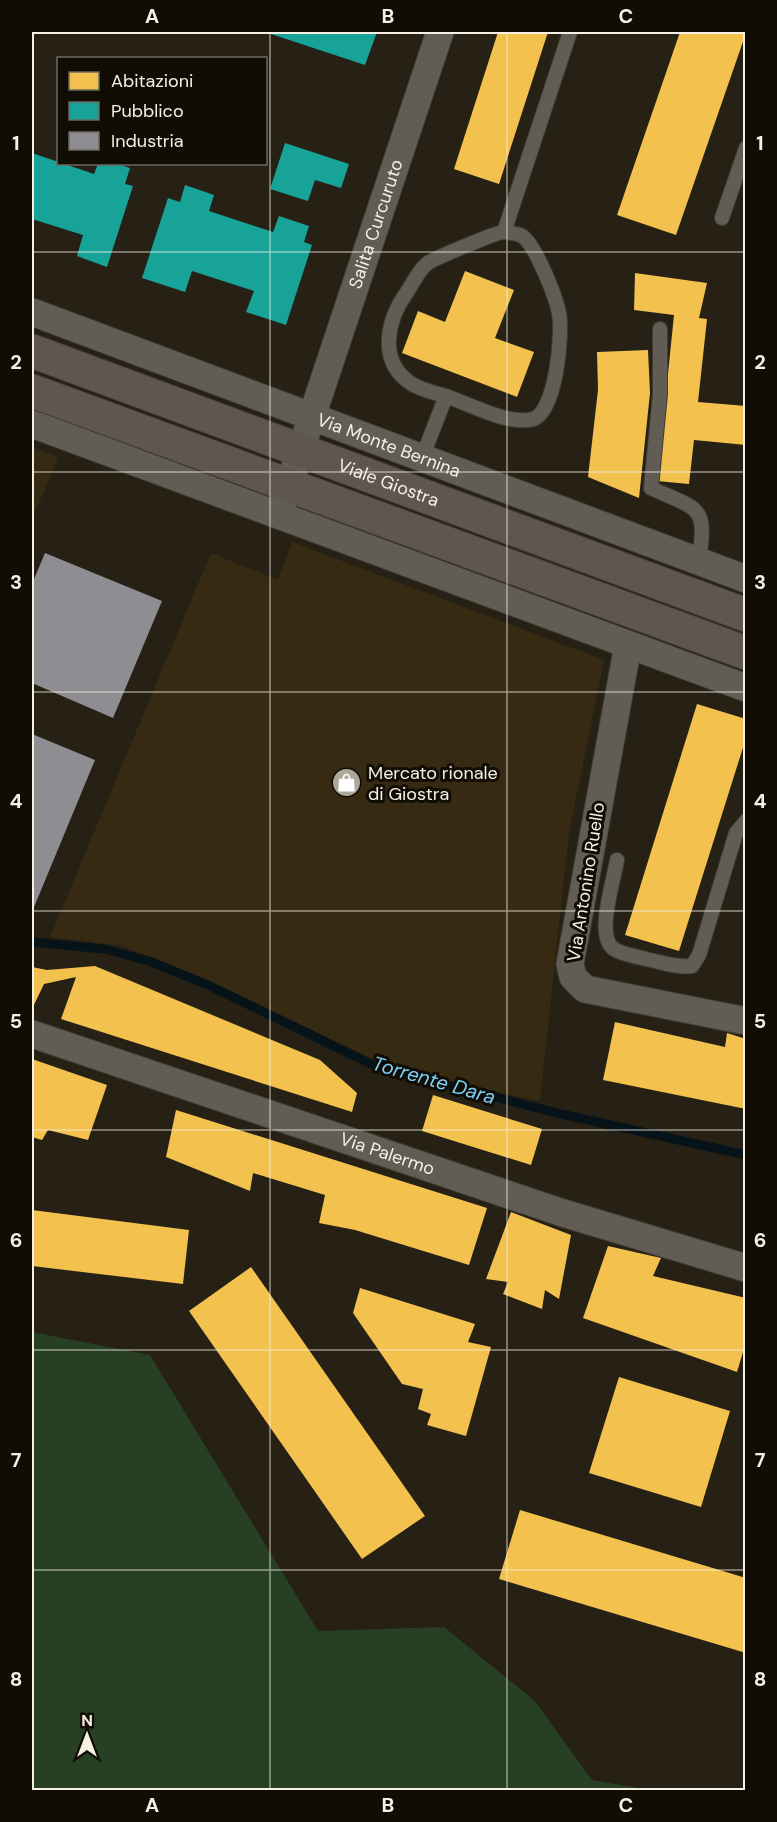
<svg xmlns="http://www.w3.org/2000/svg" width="777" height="1822" font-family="'DM Sans',sans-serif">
  <rect width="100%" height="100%" fill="#262015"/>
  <path fill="#362a12" d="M32,447L58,457L32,520Z
    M292,542L604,660L569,833L540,1101L431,1077L377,1061L231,991L123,946L50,937L211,553L278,580Z"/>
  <path fill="#273f23" d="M32,1332L150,1355L318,1631L444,1627L535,1701L592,1780L651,1790H32Z"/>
  <path fill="#f2c14e" d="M498,32H548L499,184L454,169Z
    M680,32L746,33L676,235L617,215Z
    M465,271L514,290L495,338L534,352L517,397L402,353L418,311L445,322Z
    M635,273L707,283L699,318L707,319L698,402L746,406V445L694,440L689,484L657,481L674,315L634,310Z
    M648,350L650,393L639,498L588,477L598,390L597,352Z
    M697,704L746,719V738L679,951L625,935Z
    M95,966L320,1060L357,1093L352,1112L61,1019L76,977L44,984L32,1009V967L47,970Z
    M615,1022L725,1047L727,1033L746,1039V1109L603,1080Z
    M32,1059L107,1085L88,1140L48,1130L42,1140L32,1137Z
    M433,1095L542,1129L531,1165L422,1131Z
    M176,1110L487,1208L469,1265L355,1230L319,1223L325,1195L253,1173L250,1191L166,1157Z
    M32,1210L189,1230L183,1284L32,1266Z
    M511,1212L571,1235L559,1299L545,1290L542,1309L503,1294L508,1282L486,1279Z
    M608,1246L661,1258L653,1276L746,1298V1342L737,1372L583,1318Z
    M251,1267L425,1516L362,1559L189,1311Z
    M360,1288L475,1324L468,1342L491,1347L466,1436L427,1425L431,1414L418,1409L423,1389L402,1384L353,1313Z
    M619,1377L730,1411L701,1507L589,1473Z
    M520,1510L746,1578V1653L499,1579Z"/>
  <path fill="#17a398" d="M265,32H377L365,65Z
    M285,143L349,164L341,188L315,180L308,201L270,189Z
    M32,153L94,174L98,164H117L130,168L125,184L133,186L107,267L77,256L83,235L32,219Z
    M185,185L214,195L209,211L273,232L279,216L309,226L304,242L312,245L286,325L246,312L254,291L192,271L185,292L142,278L168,198L180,202Z"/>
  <path fill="#8d8d92" d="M45,553L162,601L113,718L32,683V584Z
    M32,734L95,760L32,912Z"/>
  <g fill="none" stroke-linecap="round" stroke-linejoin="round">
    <path stroke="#06141a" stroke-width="9" d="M32,942L104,949L149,961L208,985L377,1067L561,1114L746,1155"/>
    <defs>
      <path id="lane" d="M722,218L746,148
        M504,232L570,32
        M660,329V394L651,488C700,511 707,504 699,561
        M422,458L446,396C469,404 510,426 533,419C556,412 563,334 559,313C556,297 535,244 522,236C518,234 508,232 504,232C497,232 435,258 428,263C420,268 413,283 407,292C387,320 377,362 412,384C421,390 436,393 446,396
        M617,860C614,880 595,937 614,949C623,955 636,956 646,959C661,962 677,968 692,966L699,955L736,833L746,821"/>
      <g id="street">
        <path id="s1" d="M32,312L746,579"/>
        <path d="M32,424L746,688"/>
        <path id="s2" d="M283,503L440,32"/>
        <path d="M628,645L570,964L573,977L585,989L746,1021"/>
        <path id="s3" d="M32,1034L563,1213L746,1268"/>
      </g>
      <g id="primary">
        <path id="s4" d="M32,351L746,615"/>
        <path d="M32,391L746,653"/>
      </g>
    </defs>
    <use href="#lane" stroke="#413c34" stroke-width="16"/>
    <use href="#street" stroke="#413c34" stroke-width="29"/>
    <use href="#primary" stroke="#413c34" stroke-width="35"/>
    <use href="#lane" stroke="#615c54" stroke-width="14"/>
    <use href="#street" stroke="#615c54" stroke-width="27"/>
    <use href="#primary" stroke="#605650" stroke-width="33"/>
  </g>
  <path fill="none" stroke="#f6f0e4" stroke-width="1.5" stroke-opacity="0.55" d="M270,32V1790M507,32V1790M32,252H746M32,472H746M32,692H746M32,911H746M32,1130H746M32,1350H746M32,1570H746"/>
  <defs>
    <symbol id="shop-disc" viewBox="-11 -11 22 22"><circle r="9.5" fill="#ada79c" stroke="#110d05"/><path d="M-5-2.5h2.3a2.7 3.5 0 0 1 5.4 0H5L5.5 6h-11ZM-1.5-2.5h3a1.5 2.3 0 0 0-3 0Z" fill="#fff"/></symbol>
  </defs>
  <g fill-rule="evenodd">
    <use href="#shop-disc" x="330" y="766" width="33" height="33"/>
  </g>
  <g text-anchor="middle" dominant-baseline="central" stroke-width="6" stroke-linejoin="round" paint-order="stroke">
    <g font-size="18" fill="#f6f0e4" stroke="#110d05">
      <text stroke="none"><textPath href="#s2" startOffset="294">Salita Curcuruto</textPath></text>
      <text stroke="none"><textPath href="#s1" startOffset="381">Via Monte Bernina</textPath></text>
      <text stroke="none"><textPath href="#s4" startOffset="380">Viale Giostra</textPath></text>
      <text transform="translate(586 882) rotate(-81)">Via Antonino Ruello</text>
      <text stroke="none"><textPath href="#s3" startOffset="375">Via Palermo</textPath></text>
    </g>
    <g font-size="18" fill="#f6f0e4" stroke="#110d05" text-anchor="start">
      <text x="368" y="773">Mercato rionale<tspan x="368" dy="21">di Giostra</tspan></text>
    </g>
    <g font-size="20" font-style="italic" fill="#7bd3fc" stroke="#110d05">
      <text transform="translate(434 1080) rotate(16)">Torrente Dara</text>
    </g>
  </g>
  <rect width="777" height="1822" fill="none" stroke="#110d05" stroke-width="66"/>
  <rect x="57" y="57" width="210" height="108" fill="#110d05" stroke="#6d685e" stroke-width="1.5"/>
  <rect x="69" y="72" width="30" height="18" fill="#f2c14e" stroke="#6d685e" stroke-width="1.5"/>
  <text x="111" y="87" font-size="18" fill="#f6f0e4">Abitazioni</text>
  <rect x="69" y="102" width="30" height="18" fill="#17a398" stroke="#6d685e" stroke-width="1.5"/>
  <text x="111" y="117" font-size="18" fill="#f6f0e4">Pubblico</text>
  <rect x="69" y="132" width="30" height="18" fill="#8d8d92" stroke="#6d685e" stroke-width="1.5"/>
  <text x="111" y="147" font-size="18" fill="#f6f0e4">Industria</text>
  <g transform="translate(87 1735)" stroke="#110d05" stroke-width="4.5" paint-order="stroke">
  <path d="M0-4.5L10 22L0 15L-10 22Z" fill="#f6f0e4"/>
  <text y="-9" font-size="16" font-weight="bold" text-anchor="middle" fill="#f6f0e4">N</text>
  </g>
  <rect x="33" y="33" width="711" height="1756" fill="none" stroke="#f6f0e4" stroke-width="2"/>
  <g font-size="20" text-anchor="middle" font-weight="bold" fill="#f6f0e4">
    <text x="152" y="23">A</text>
    <text x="388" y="23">B</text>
    <text x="626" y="23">C</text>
    <text x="16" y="150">1</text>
    <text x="760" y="150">1</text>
    <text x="16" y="369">2</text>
    <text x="760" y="369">2</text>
    <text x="16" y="589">3</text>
    <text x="760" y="589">3</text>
    <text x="16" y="808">4</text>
    <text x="760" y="808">4</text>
    <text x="16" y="1028">5</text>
    <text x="760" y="1028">5</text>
    <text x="16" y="1247">6</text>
    <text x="760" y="1247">6</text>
    <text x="16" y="1467">7</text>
    <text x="760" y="1467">7</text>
    <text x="16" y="1686">8</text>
    <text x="760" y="1686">8</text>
    <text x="152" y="1812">A</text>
    <text x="388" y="1812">B</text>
    <text x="626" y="1812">C</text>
  </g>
</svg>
